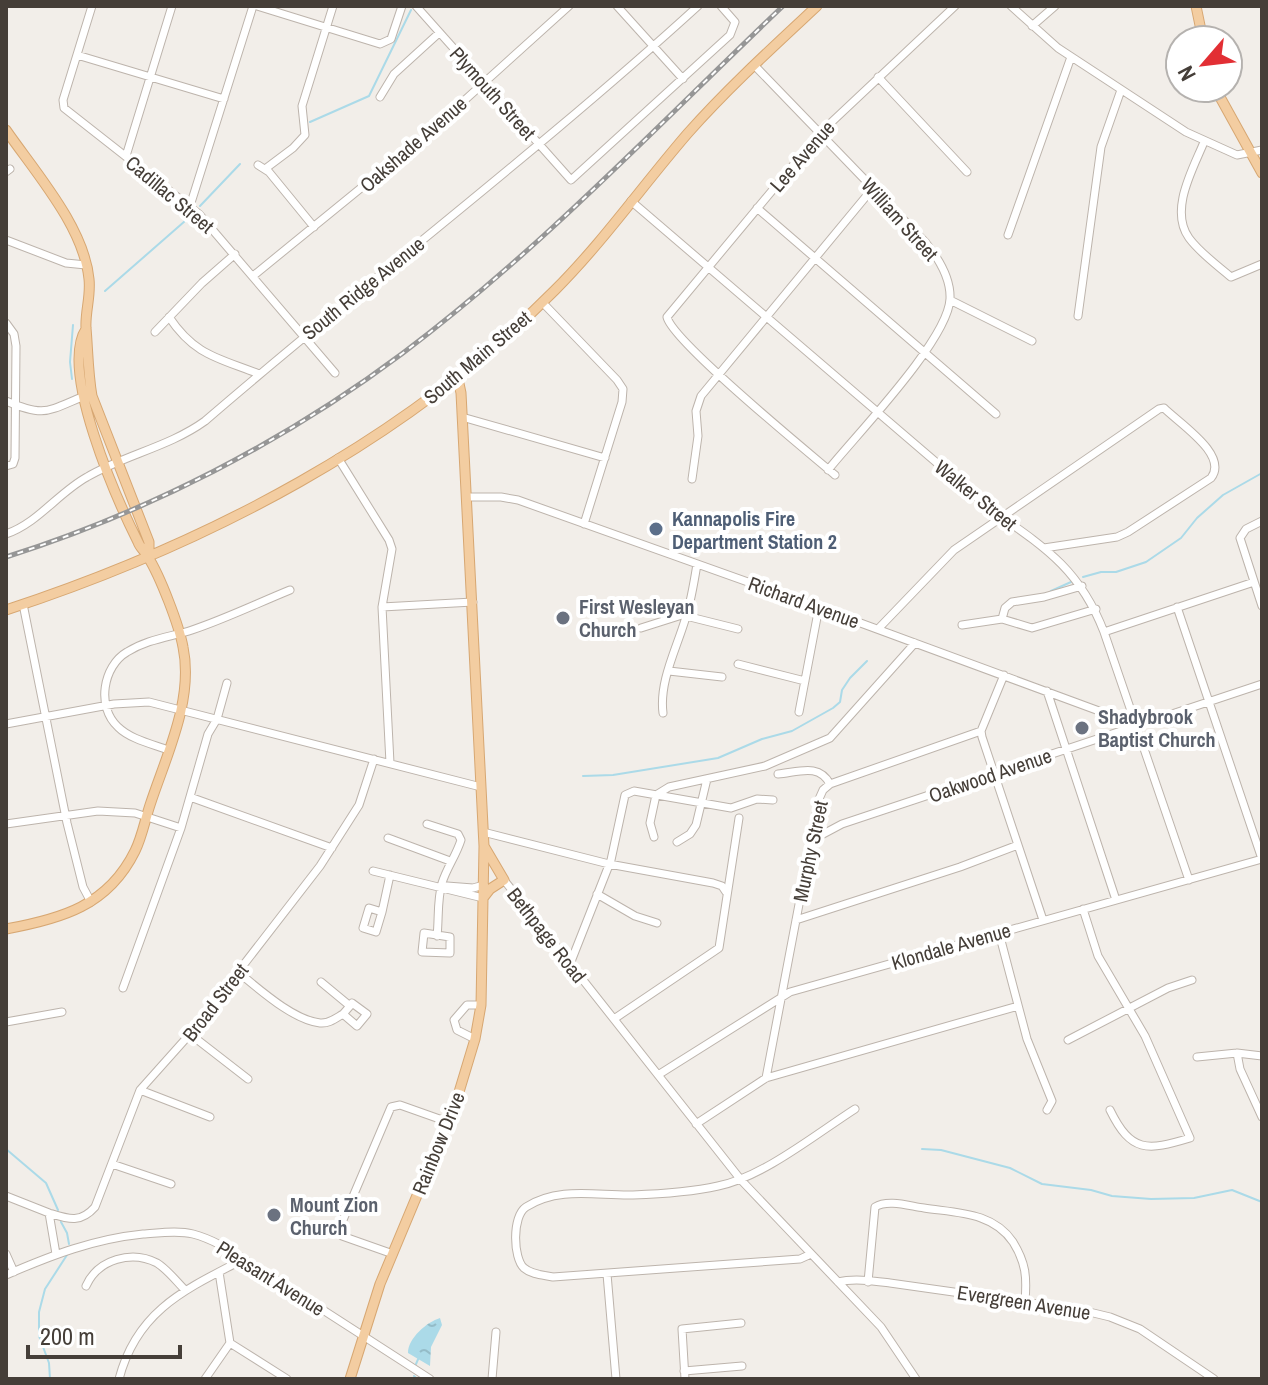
<svg xmlns="http://www.w3.org/2000/svg" width="1268" height="1385" font-family="'Archivo Narrow',sans-serif">
  <defs>
    <pattern id="water-ripples" width="26" height="14" patternUnits="userSpaceOnUse" patternTransform="scale(2)"><rect width="26" height="14" fill="#abdae8"/><path d="M2 4q2-2 4 0t4 0M15 11q2-2 4 0t4 0" fill="none" stroke="#94bcc8"/></pattern>
  </defs>
  <rect width="100%" height="100%" fill="#f2eee9"/>
  <path fill="url(#water-ripples)" d="M440,1318L442,1325L431,1347L430,1366L408,1353C408,1338 427,1322 440,1318Z"/>
  <g fill="none" stroke-linecap="round" stroke-linejoin="round">
    <path stroke="#abdae8" stroke-width="2" d="M310,122L369,96L411,10
      M200,206L240,164
      M105,291L193,214
      M72,379L70,362L73,325
      M1083,577L1101,572H1116L1146,562L1181,538L1197,518L1223,495L1262,473
      M1051,591L1071,582
      M583,776L613,775L718,758L762,739L792,731L833,708L840,702L842,690L850,678L867,661
      M6,1149L46,1183L58,1210
      M922,1149L941,1150L1010,1168L1042,1184L1091,1190L1112,1196L1151,1199L1194,1198L1232,1190L1262,1202
      M61,1222L67,1233L69,1244
      M416,1364L419,1357
      M414,1376L417,1379
      M50,1379L49,1363L39,1336V1312L45,1289L67,1255"/>
    <defs>
      <path id="minor" d="M92,6L63,100L64,108L199,214L335,373
        M257,6L380,44L391,39L402,6
        M416,6L571,180L730,35L735,22L721,6
        M617,6L683,79
        M1011,6L1058,48L1186,132L1237,155L1262,150
        M1032,26L1055,6
        M77,55L224,99
        M754,65L926,243C939,259 951,278 950,299C948,340 857,434 828,470
        M878,77L967,172
        M380,97L394,74L439,33
        M1204,142C1193,169 1169,210 1189,238C1200,253 1217,265 1231,277L1262,264
        M126,156L172,6
        M258,165L269,172L314,227
        M265,169L293,148L305,135L302,106L333,6
        M6,172L10,169
        M631,201L993,511C1046,548 1080,570 1104,632L1189,880
        M190,206L253,6
        M757,208L996,414
        M1008,235L1071,57
        M6,240L66,263L86,265
        M253,276L426,135L569,6
        M950,300L1032,341
        M542,302L617,380L623,389L622,402L584,524
        M1078,316L1101,147L1121,90
        M169,317C195,356 219,358 259,374
        M6,323L14,334L16,346L15,458L13,464L6,466
        M155,332L202,283L235,254
        M6,401C44,417 46,412 82,397
        M462,417L605,458
        M338,458L389,540L392,549L382,607L390,763
        M835,475C808,452 672,341 667,317L820,133L955,6
        M692,479L698,436L696,411L701,396L873,188
        M468,497H501L518,500L790,597L1137,725
        M1262,521L1246,529L1240,538L1262,606
        M6,534C38,523 58,493 87,477C124,455 169,447 205,421C367,281 539,151 698,6
        M23,604L67,823L83,887L91,902
        M382,607L473,602
        M1177,607L1262,859
        M1002,619L1005,608L1012,602L1044,597L1082,586
        M962,625L1002,619L1032,628L1096,609
        M641,628L682,615L738,629
        M878,629L954,550L1159,409L1164,408C1180,424 1229,455 1211,478L1128,532L1117,537L1044,548
        M1104,632L1254,582
        M738,664L805,681
        M669,671L722,677
        M1004,675L981,731L982,737L1043,920
        M1047,691L1116,900
        M799,712L819,607
        M663,713C659,682 676,650 685,620C691,602 694,583 697,564
        M6,724L114,704L149,702L481,787
        M168,750C152,744 130,739 118,727C96,707 103,666 127,652C148,639 170,637 192,630C225,619 258,603 290,590
        M778,774C799,772 819,763 830,784
        M190,797L332,848
        M6,824L98,811L135,813L181,828
        M427,824L458,834L461,840C456,856 447,867 442,883C437,900 439,919 437,936
        M483,832L609,864L713,883L722,886L726,892
        M654,837L650,823L656,795L669,787L765,766L830,738L915,643
        M388,838L450,861
        M812,840L842,824L1262,684
        M677,842L690,834L696,825L707,779
        M373,871L483,898
        M504,880L741,1180L881,1327L916,1379
        M447,886L473,888L484,885
        M597,894L635,916L657,923
        M369,908L382,912L376,932L363,928Z
        M1083,909L1098,956L1145,1036L1190,1138C1147,1151 1131,1153 1110,1110
        M382,912L390,875
        M796,920L960,867L1018,845
        M424,933L450,937V953L422,952Z
        M999,933L1027,1039L1052,1101L1047,1110
        M570,964L611,860L625,795L634,791L731,808L757,799L773,800
        M238,972C259,989 293,1020 320,1023C329,1024 336,1018 343,1014
        M321,982L350,1006L352,1003L367,1014L357,1026L343,1014L350,1006
        M123,988L181,828L208,734L217,719L227,683
        M614,1019L719,948L739,818
        M6,1022L62,1012
        M190,1034L248,1079
        M475,1039L457,1030L454,1020L467,1005H481
        M1068,1040L1168,988L1192,980
        M1237,1053L1240,1069L1262,1117
        M1197,1057L1237,1053L1262,1056
        M658,1075L790,992L1262,859
        M766,1078L819,799L823,790L830,784L981,731
        M140,1090L210,1117
        M696,1124L766,1078L1018,1006
        M112,1164L171,1184
        M6,1196L49,1213L56,1254
        M49,1213C68,1219 80,1224 95,1207L140,1090L190,1034L320,866L359,805L374,759
        M6,1254L14,1272
        M393,1254L342,1236L340,1227L391,1107L400,1105L448,1122
        M811,1254L800,1259L553,1277C544,1275 532,1275 524,1268C513,1258 512,1216 526,1207C559,1186 597,1196 633,1195C661,1194 691,1192 718,1186C763,1177 816,1134 855,1109
        M607,1274L616,1379
        M6,1275C52,1255 94,1239 143,1234C159,1233 178,1230 193,1234C212,1239 228,1249 244,1259L430,1379
        M838,1282C854,1278 874,1281 890,1283L1081,1310L1110,1317L1140,1329L1214,1379
        M868,1282L875,1207C888,1199 909,1206 924,1208C957,1213 993,1212 1013,1242C1026,1263 1027,1277 1025,1301
        M86,1286C98,1259 132,1250 157,1263C168,1270 176,1281 185,1290
        M230,1343L287,1379
        M684,1371L742,1366
        M119,1379C137,1310 186,1289 244,1259
        M205,1379L230,1343L219,1272
        M492,1379L496,1332
        M685,1379L682,1329L741,1323"/>
      <path id="major" d="M1196,6L1203,40
        M1215,88L1262,173
        M6,130C35,172 84,227 89,279C91,296 85,312 86,328C88,351 88,373 92,396L149,542V557
        M458,379L461,393L484,846L504,880L490,889L483,898
        M6,610C207,544 405,441 555,290C603,242 643,185 688,133C728,88 773,47 817,6
        M6,929C61,919 108,906 135,851C142,837 145,820 150,805C166,756 194,700 183,647C179,625 160,576 148,557C145,551 140,548 138,542C117,500 59,370 86,329
        M350,1379L380,1284L456,1102L475,1039L481,1005L484,846"/>
    </defs>
    <use href="#minor" stroke="#bdb4ac" stroke-width="9"/>
    <use href="#major" stroke="#d7a772" stroke-width="11"/>
    <use href="#minor" stroke="#fff" stroke-width="7"/>
    <use href="#major" stroke="#f3cda1" stroke-width="9"/>
    <defs>
      <path id="rail" d="M6,557C148,512 284,442 403,353C540,250 659,124 783,6"/>
    </defs>
    <use href="#rail" stroke="#969696" stroke-width="5"/>
    <use href="#rail" stroke="#fff" stroke-width="2" stroke-dasharray="6" stroke-linecap="butt"/>
  </g>
  <circle fill="#5c6f8a" stroke="#fff" stroke-width="3" cx="656" cy="529" r="8"/>
  <g fill="#6b7280" stroke="#fff" stroke-width="3">
    <circle cx="563" cy="618" r="8"/>
    <circle cx="1082" cy="728" r="8"/>
    <circle cx="274" cy="1215" r="8"/>
  </g>
  <g text-anchor="middle" dominant-baseline="central" stroke-width="8" stroke-linejoin="round" paint-order="stroke">
    <g font-size="20" fill="#453e38" stroke="#fff">
      <text transform="translate(493 93) rotate(48)">Plymouth Street</text>
      <text transform="translate(413 144) rotate(-41)">Oakshade Avenue</text>
      <text transform="translate(802 156) rotate(-49)">Lee Avenue</text>
      <text transform="translate(170 194) rotate(40)">Cadillac Street</text>
      <text transform="translate(900 219) rotate(48)">William Street</text>
      <text transform="translate(363 288) rotate(-39)">South Ridge Avenue</text>
      <text transform="translate(477 357) rotate(-40)">South Main Street</text>
      <text transform="translate(976 495) rotate(39)">Walker Street</text>
      <text transform="translate(804 602) rotate(20)">Richard Avenue</text>
      <text transform="translate(990 775) rotate(-19)">Oakwood Avenue</text>
      <text transform="translate(810 851) rotate(-78)">Murphy Street</text>
      <text transform="translate(547 935) rotate(52)">Bethpage Road</text>
      <text transform="translate(951 946) rotate(-16)">Klondale Avenue</text>
      <text transform="translate(215 1002) rotate(-52)">Broad Street</text>
      <text transform="translate(438 1143) rotate(-68)">Rainbow Drive</text>
      <text transform="translate(271 1278) rotate(32)">Pleasant Avenue</text>
      <text transform="translate(1024 1302) rotate(9)">Evergreen Avenue</text>
    </g>
    <g font-size="20" font-weight="bold" fill="#4e5e75" stroke="#fff" text-anchor="start">
      <text x="672" y="518">Kannapolis Fire<tspan x="672" dy="23">Department Station 2</tspan></text>
    </g>
    <g font-size="20" font-weight="bold" fill="#5b616d" stroke="#fff" text-anchor="start">
      <text x="579" y="606">First Wesleyan<tspan x="579" dy="23">Church</tspan></text>
      <text x="1098" y="716">Shadybrook<tspan x="1098" dy="23">Baptist Church</tspan></text>
      <text x="290" y="1204">Mount Zion<tspan x="290" dy="23">Church</tspan></text>
    </g>
  </g>
  <rect width="1268" height="1385" fill="none" stroke="#453e38" stroke-width="16"/>
  <g transform="translate(1204 64) rotate(242)"><circle r="38" fill="#ffffff" stroke="#b5b2af" stroke-width="2"/>
  <path d="M0-6L14 30L0 20L-14 30Z" fill="#e22f34"/>
  <text y="-12" font-size="22" font-weight="bold" text-anchor="middle" fill="#453e38">N</text>
  </g>
  <path d="M28 1345v12h152v-12" fill="none" stroke="#453e38" stroke-width="4"/>
  <text x="40" y="1345" font-size="24" fill="#453e38" stroke="#ffffff" stroke-width="6" paint-order="stroke">200 m</text>
</svg>
